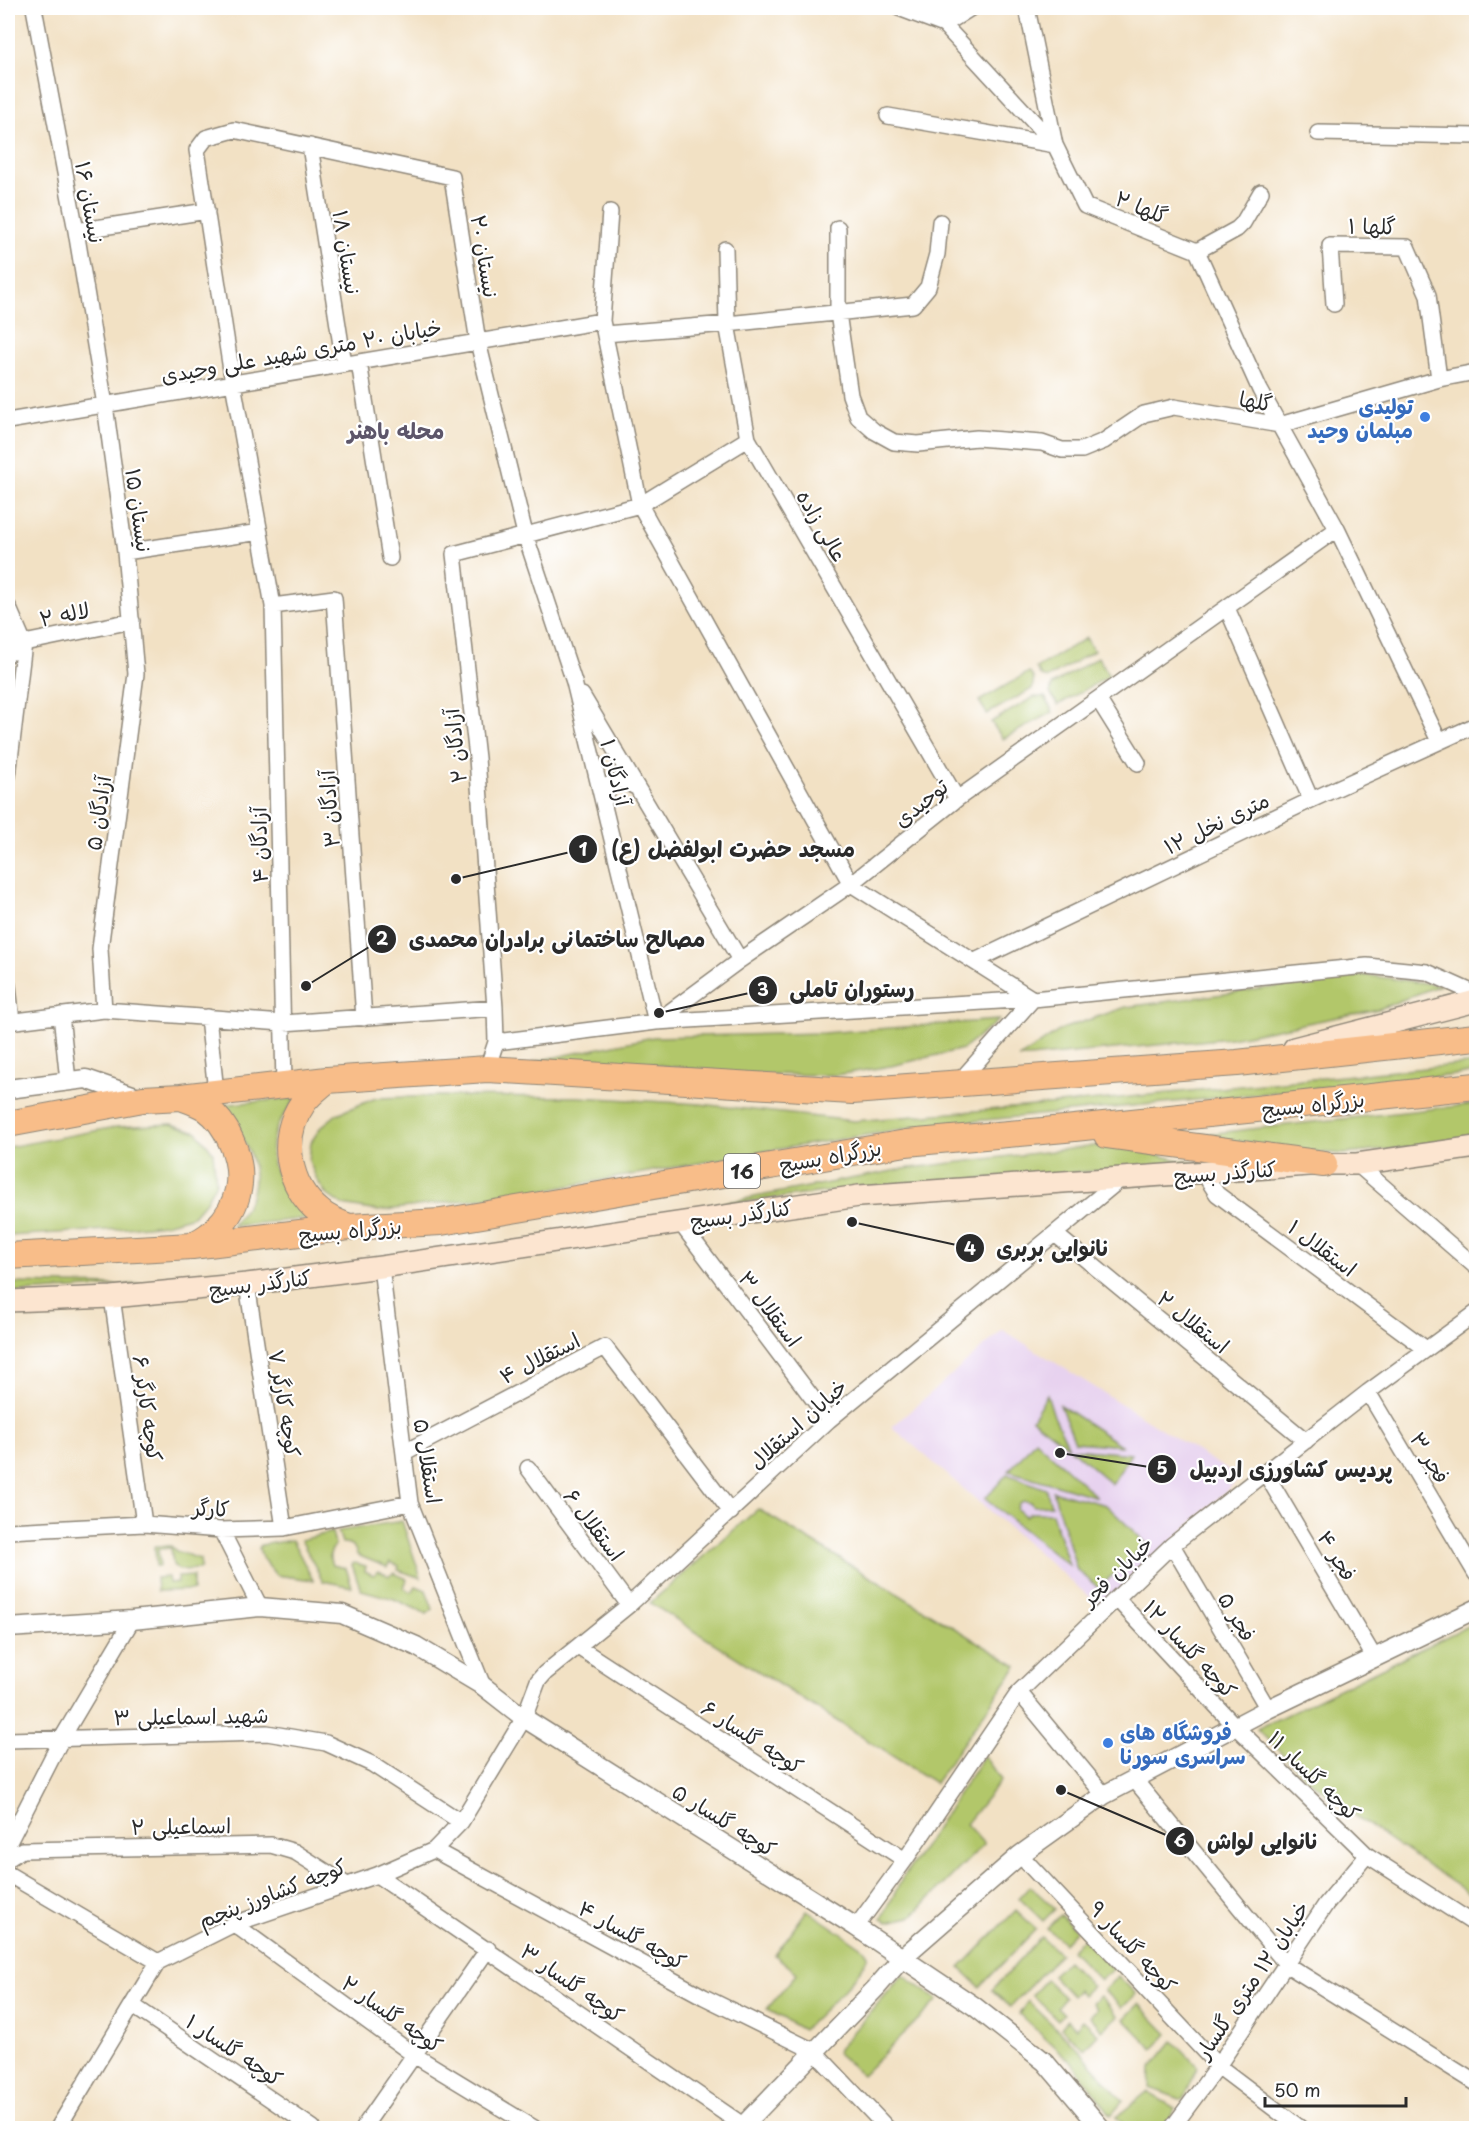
<svg xmlns="http://www.w3.org/2000/svg" width="1484" height="2136" font-family="'Playpen Sans','Playpen Sans Arabic',sans-serif">
  <rect width="100%" height="100%" fill="#fff"/>
  <filter id="ink" filterUnits="userSpaceOnUse"><feTurbulence type="fractalNoise" baseFrequency=".0167" numOctaves="2"/><feDisplacementMap in="SourceGraphic" scale="12" xChannelSelector="R" yChannelSelector="G"/><feConvolveMatrix kernelMatrix="1 2 1 2 8 2 1 2 1" color-interpolation-filters="sRGB"/></filter>
  <filter id="wash" filterUnits="userSpaceOnUse"><feTurbulence type="fractalNoise" baseFrequency=".008" numOctaves="4" result="noise"/><feDisplacementMap in="SourceGraphic" scale="24" xChannelSelector="R" yChannelSelector="G"/><feGaussianBlur stdDeviation="1.35" result="paint"/><feColorMatrix in="noise" values="0 0 0 0 0 0 0 0 0 0 0 0 0 0 0 0 0 1.4 0 .05"/><feComposite in="paint" operator="in"/></filter>
  <g filter="url(#wash)">
    <rect width="100%" height="100%" fill="#f2e1c4"/>
    <path fill="#e7d2ef" d="M1003,1330L1240,1478L1101,1607L892,1427Z"/>
    <path fill="#b2c76b" stroke="#6e794b" stroke-width="1.5" d="M1086,638L1094,651L1048,678L1041,676L1036,668Z
      M1098,657L1109,676L1058,705L1050,693L1052,685Z
      M1029,672L1034,679L1032,689L987,714L979,701Z
      M1034,697H1045L1053,712L1003,739L991,722Z
      M1365,975L1440,985L1379,1009L1231,1038L1019,1058L1062,1029L1126,1007Z
      M999,1020L963,1049L891,1066L836,1075L733,1074L641,1063L532,1062L653,1037L823,1033Z
      M1476,1063V1073L922,1126L767,1151L540,1191L378,1211L342,1205L326,1194L317,1180L309,1161L311,1142L321,1127L337,1114L376,1098L439,1096L578,1097L700,1104L854,1121L1058,1104Z
      M296,1098C289,1109 278,1121 274,1134C263,1169 288,1195 310,1218L232,1226C237,1218 245,1211 248,1203C266,1165 241,1134 219,1105Z
      M1476,1104V1141L1344,1154L1303,1151L1198,1135Z
      M172,1124L197,1132L213,1152L216,1182L206,1201L193,1216L165,1224L107,1230L8,1236V1147L116,1127Z
      M1110,1144L1196,1164L865,1187L696,1208L903,1169Z
      M8,1283L117,1285L169,1283L8,1293Z
      M1047,1394L1054,1416L1069,1447L1032,1419Z
      M1060,1405L1122,1446L1075,1442Z
      M1035,1440L1097,1497L1009,1471Z
      M1071,1449L1131,1454L1112,1484Z
      M1007,1474L1046,1489L1051,1505L1033,1506L1030,1502L1024,1501L1019,1503L1017,1509L1025,1516L1031,1513H1052L1069,1565L985,1499Z
      M1053,1491L1106,1505L1146,1543L1099,1588L1077,1570Z
      M758,1509L1017,1666L935,1783L650,1603Z
      M402,1521L421,1578L398,1570L399,1566L390,1562L387,1567L357,1555C356,1548 350,1542 342,1543L338,1531Z
      M332,1532L335,1545C330,1552 328,1556 332,1565L346,1568L352,1587L323,1581L301,1540Z
      M292,1540L313,1580L276,1575L262,1558L259,1548L261,1545Z
      M155,1546H171L176,1551L200,1559L201,1567L199,1569L179,1570L173,1565L171,1548L158,1549L160,1566H156Z
      M354,1563L366,1566L365,1571L373,1575L379,1571L389,1576L394,1573L407,1579L404,1588L412,1592L416,1586L426,1590L433,1609L427,1614L394,1599L361,1590L352,1565Z
      M193,1576V1590L157,1591L156,1578L168,1577L169,1583L178,1582V1577Z
      M1476,1622V1898L1371,1827L1307,1779L1257,1729Z
      M984,1756L1001,1780L966,1824L984,1844L911,1917L888,1922L882,1919L902,1879Z
      M1030,1886L1055,1909L1043,1921L1019,1898Z
      M807,1910L864,1949L868,1955C862,1976 820,2013 803,2030L767,2009L797,1973L775,1955Z
      M1016,1910L1036,1929L980,1987L960,1968Z
      M1060,1915L1076,1930L1064,1943L1047,1928Z
      M1041,1937L1060,1954L1010,2007L992,1990Z
      M1084,1938L1113,1969L1100,1980L1071,1950Z
      M1067,1961L1092,1986L1083,1995L1078,1990L1072,1996L1052,1975Z
      M903,1975L938,2000L862,2075L837,2053L838,2049Z
      M1118,1976L1136,1994L1122,2008L1104,1990Z
      M1046,1980L1065,1998L1057,2007L1064,2014L1058,2020L1032,1995Z
      M1100,1996L1118,2016L1102,2030L1090,2016L1097,2009L1092,2003Z
      M1028,2001L1080,2051L1123,2101L1111,2115L1073,2064L1019,2014Z
      M1139,2004L1168,2034L1153,2049L1124,2019Z
      M1068,2020L1076,2028L1083,2020L1098,2034L1084,2049L1061,2028Z
      M1173,2041L1198,2067L1183,2100L1150,2088L1151,2068Z
      M1147,2092L1175,2108L1165,2128H1127L1116,2117Z"/>
  </g>
  <g filter="url(#ink)">
    <g fill="none" stroke-linecap="round" stroke-linejoin="round">
      <defs>
        <path id="minor" d="M34,8L76,231L105,405L125,552L136,674L100,949L104,1010
          M899,8L944,25L971,8
          M1027,8L1055,145L1085,206L1197,251L1260,390L1337,529L1439,741
          M944,25L1054,144
          M888,116L1055,145
          M1318,133L1476,136
          M310,146L344,364
          M610,212L602,321L640,505L851,884L1033,999
          M838,228V313L850,395L858,417L874,431L894,442L918,444L977,438L1042,443L1062,450H1082L1104,441L1144,414L1174,407L1280,425L1439,379L1476,372
          M76,231L207,211
          M725,249L727,324L748,439L957,799
          M1197,251L1237,229L1243,223L1261,192
          M1334,304L1330,246L1407,247L1428,295L1439,379
          M605,334L727,324L913,305L928,287L937,254L940,222
          M359,362L390,558
          M8,421L602,321
          M125,552L260,532
          M8,606L24,643L8,776
          M273,606L334,598L364,1018
          M1227,608L1311,800
          M8,654L24,643L132,621
          M582,695L740,960
          M1098,699L1138,763
          M604,802L610,784L621,780L636,787
          M975,961L1311,800L1476,725
          M8,986L12,1021
          M495,1008L477,758L454,554L640,505L748,439
          M61,1015L68,1081
          M208,1017L216,1092
          M8,1022L104,1010L283,1023L495,1008L496,1042
          M487,1069L496,1042L656,1022L740,960L851,884L957,799L1337,529
          M958,1083L1033,999
          M284,1084L273,606L233,383L197,150L206,138L234,130L452,177L478,342L525,534L574,682L656,1022L1033,999L1367,966L1427,972L1476,994
          M1357,1164L1476,1267
          M1203,1172L1217,1194L1426,1349
          M679,1221L829,1420
          M1055,1234L1306,1441
          M381,1267L410,1503L483,1686
          M247,1284L284,1528
          M112,1297L144,1524
          M1368,1392L1476,1574
          M405,1452L605,1347L731,1512
          M528,1468L629,1605
          M1266,1474L1374,1657
          M221,1530L260,1607
          M8,1531L144,1524L221,1530L284,1528L410,1503
          M1172,1545L1268,1709
          M1117,1599L1235,1726L1367,1855L1476,1925
          M578,1647L905,1860
          M1019,1692L1104,1795
          M8,1740L267,1733L326,1743L372,1764L461,1822
          M1134,1779L1287,1965L1476,2083
          M8,1844L62,1738L132,1620
          M434,1850L704,1997L814,2051L887,2128
          M1020,1855L1218,2066L1300,2128
          M8,1859L22,1850L271,1845L295,1852L347,1885
          M8,1874L158,1962
          M377,1875L744,2126
          M234,1924L414,2055L534,2128
          M856,1927L905,1860L1019,1692L1172,1545L1368,1392L1476,1313
          M132,2005L313,2128
          M58,2128L158,1962L234,1924L377,1875L434,1850L461,1822L524,1718L538,1681L545,1673L629,1605L829,1420L1122,1178
          M363,2128L488,1949
          M1172,2128L1218,2066L1326,1904L1367,1855"/>
        <path id="tertiary" d="M8,1089L86,1079L141,1098
          M8,1628L132,1620L260,1607L342,1614L416,1646L483,1686L524,1718L856,1927L974,2006L1045,2062L1101,2128
          M741,2128L876,1988L903,1957L1020,1855L1104,1795L1268,1709L1476,1609"/>
        <path id="secondary" d="M1294,1048L1476,1001
          M8,1301L112,1297L247,1284L381,1267L859,1196L1324,1164H1357L1476,1147"/>
        <path id="trunk" d="M327,1080C319,1087 309,1094 303,1103C279,1137 287,1186 320,1212C328,1219 339,1223 349,1227
          M181,1097C189,1100 199,1103 206,1108C217,1116 226,1129 231,1141C246,1173 241,1206 215,1230C209,1237 200,1241 192,1246
          M8,1124L143,1099L181,1097L327,1080L487,1069L852,1091L1237,1063L1476,1037
          M1107,1135L1324,1164
          M8,1256L192,1246L349,1227L441,1222L906,1143L1065,1129L1476,1086"/>
      </defs>
      <use href="#minor" stroke="#8e8678" stroke-width="18"/>
      <use href="#tertiary" stroke="#8e8678" stroke-width="21"/>
      <use href="#secondary" stroke="#8e8678" stroke-width="24"/>
      <use href="#trunk" stroke="#8e8678" stroke-width="28"/>
      <use href="#minor" stroke="#fff" stroke-width="15"/>
      <use href="#tertiary" stroke="#fff" stroke-width="18"/>
      <use href="#secondary" stroke="#fce5d0" stroke-width="21"/>
      <use href="#trunk" stroke="#f8bd89" stroke-width="26"/>
    </g>
  </g>
  <g fill="#3f7fe0" stroke="#fff" stroke-width="2">
    <circle cx="1425" cy="417" r="6"/>
    <circle cx="1108" cy="1743" r="6"/>
  </g>
  <g text-anchor="middle" dominant-baseline="central" stroke-width="4.5" stroke-linejoin="round" paint-order="stroke">
    <rect fill="#fff" stroke="#6b6b6b" stroke-width="1.5" x="724" y="1154" width="36" height="34" rx="4.5"/>
    <g font-size="20" font-weight="bold" fill="#2b2b2b">
      <text x="742" y="1171">16</text>
    </g>
    <g font-size="21" fill="#2b2b2b" stroke="#fff">
      <text transform="translate(91 202) rotate(80)">نیستان ۱۶</text>
      <text transform="translate(1142 206) rotate(22)">گلها ۲</text>
      <text transform="translate(1372 225) rotate(1)">گلها ۱</text>
      <text transform="translate(348 252) rotate(81)">نیستان ۱۸</text>
      <text transform="translate(486 256) rotate(81)">نیستان ۲۰</text>
      <text transform="translate(301 350) rotate(-10)">خیابان ۲۰ متری شهید علی وحیدی</text>
      <text transform="translate(1256 400) rotate(10)">گلها</text>
      <text transform="translate(140 510) rotate(82)">نیستان ۱۵</text>
      <text transform="translate(823 525) rotate(60)">عالی زاده</text>
      <text transform="translate(64 613) rotate(-11)">لاله ۲</text>
      <text transform="translate(454 746) rotate(-96)">آزادگان ۲</text>
      <text transform="translate(617 772) rotate(76)">آزادگان ۱</text>
      <text transform="translate(920 802) rotate(-39)">توحیدی</text>
      <text transform="translate(328 809) rotate(-94)">آزادگان ۳</text>
      <text transform="translate(97 813) rotate(-82)">آزادگان ۵</text>
      <text transform="translate(1216 822) rotate(-26)">۱۲ متری نخل</text>
      <text transform="translate(258 845) rotate(-91)">آزادگان ۴</text>
      <text transform="translate(1313 1103) rotate(-6)">بزرگراه بسیج</text>
      <text transform="translate(830 1155) rotate(-10)">بزرگراه بسیج</text>
      <text transform="translate(1225 1171) rotate(-4)">کنارگذر بسیج</text>
      <text transform="translate(741 1213) rotate(-8)">کنارگذر بسیج</text>
      <text transform="translate(350 1229) rotate(-5)">بزرگراه بسیج</text>
      <text transform="translate(1323 1247) rotate(37)">استقلال ۱</text>
      <text transform="translate(260 1282) rotate(-7)">کنارگذر بسیج</text>
      <text transform="translate(771 1308) rotate(53)">استقلال ۳</text>
      <text transform="translate(1194 1321) rotate(39)">استقلال ۲</text>
      <text transform="translate(539 1357) rotate(-27)">استقلال ۴</text>
      <text transform="translate(286 1403) rotate(81)">کوچه کارگر ۷</text>
      <text transform="translate(149 1408) rotate(82)">کوچه کارگر ۶</text>
      <text transform="translate(797 1423) rotate(-42)">خیابان استقلال</text>
      <text transform="translate(1431 1457) rotate(59)">فجر ۳</text>
      <text transform="translate(429 1461) rotate(81)">استقلال ۵</text>
      <text transform="translate(211 1507) rotate(2)">کارگر</text>
      <text transform="translate(595 1524) rotate(53)">استقلال ۶</text>
      <text transform="translate(1338 1555) rotate(59)">فجر ۴</text>
      <text transform="translate(1116 1570) rotate(-44)">خیابان فجر</text>
      <text transform="translate(1238 1616) rotate(60)">فجر ۵</text>
      <text transform="translate(1191 1648) rotate(47)">کوچه گلسار ۱۲</text>
      <text transform="translate(191 1715) rotate(-1)">شهید اسماعیلی ۳</text>
      <text transform="translate(753 1736) rotate(33)">کوچه گلسار ۶</text>
      <text transform="translate(1315 1775) rotate(44)">کوچه گلسار ۱۱</text>
      <text transform="translate(725 1819) rotate(32)">کوچه گلسار ۵</text>
      <text transform="translate(181 1825) rotate(-1)">اسماعیلی ۲</text>
      <text transform="translate(272 1892) rotate(-21)">کوچه کشاورز پنجم</text>
      <text transform="translate(633 1934) rotate(29)">کوچه گلسار ۴</text>
      <text transform="translate(1134 1946) rotate(47)">کوچه گلسار ۹</text>
      <text transform="translate(1251 1979) rotate(-56)">خیابان ۱۲ متری گلسار</text>
      <text transform="translate(573 1982) rotate(35)">کوچه گلسار ۳</text>
      <text transform="translate(393 2013) rotate(35)">کوچه گلسار ۲</text>
      <text transform="translate(235 2049) rotate(34)">کوچه گلسار ۱</text>
    </g>
    <g font-size="21" font-weight="bold" fill="#366cbe" stroke="#fff" text-anchor="end">
      <text x="1413" y="405">تولیدی<tspan x="1413" dy="24">مبلمان وحید</tspan></text>
      <text x="1120" y="1731" text-anchor="start">فروشگاه های<tspan x="1120" dy="24">سراسری سورنا</tspan></text>
    </g>
    <g font-size="22" font-weight="bold" fill="#5d566a" stroke="#fff">
      <text x="396" y="429">محله باهنر</text>
    </g>
  </g>
  <path fill="none" stroke="#2b2b2b" stroke-width="2" d="M456 879L583 849M306 986L382 939M659 1013L763 990M852 1222L970 1248M1060 1453L1162 1469M1061 1790L1180 1841"/>
  <g fill="#2b2b2b" stroke="#fff" stroke-width="2">
    <circle cx="456" cy="879" r="6"/>
    <circle cx="306" cy="986" r="6"/>
    <circle cx="659" cy="1013" r="6"/>
    <circle cx="852" cy="1222" r="6"/>
    <circle cx="1060" cy="1453" r="6"/>
    <circle cx="1061" cy="1790" r="6"/>
    <circle cx="583" cy="849" r="15"/>
    <circle cx="382" cy="939" r="15"/>
    <circle cx="763" cy="990" r="15"/>
    <circle cx="970" cy="1248" r="15"/>
    <circle cx="1162" cy="1469" r="15"/>
    <circle cx="1180" cy="1841" r="15"/>
  </g>
  <g font-size="18" text-anchor="middle" font-weight="bold" fill="#fff">
    <text x="583" y="856">1</text>
    <text x="382" y="945">2</text>
    <text x="763" y="996">3</text>
    <text x="970" y="1255">4</text>
    <text x="1162" y="1475">5</text>
    <text x="1180" y="1847">6</text>
  </g>
  <g font-size="22" text-anchor="middle" font-weight="bold" fill="#2b2b2b" stroke="#fff" stroke-width="4.5" stroke-linejoin="round" paint-order="stroke">
    <text x="733" y="857">مسجد حضرت ابولفضل (ع)</text>
    <text x="557" y="947">مصالح ساختمانی برادران محمدی</text>
    <text x="852" y="997">رستوران تاملی</text>
    <text x="1053" y="1256">نانوایی بربری</text>
    <text x="1291" y="1477">پردیس کشاورزی اردبیل</text>
    <text x="1263" y="1849">نانوایی لواش</text>
  </g>
  <rect width="1484" height="2136" fill="none" stroke="#fff" stroke-width="30"/>
  <path d="M1265 2097v9h141v-9" fill="none" stroke="#2b2b2b" stroke-width="3"/>
  <text x="1274" y="2097" font-size="18" fill="#2b2b2b" stroke="#ffffff" stroke-width="4.5" paint-order="stroke">50 m</text>
</svg>
